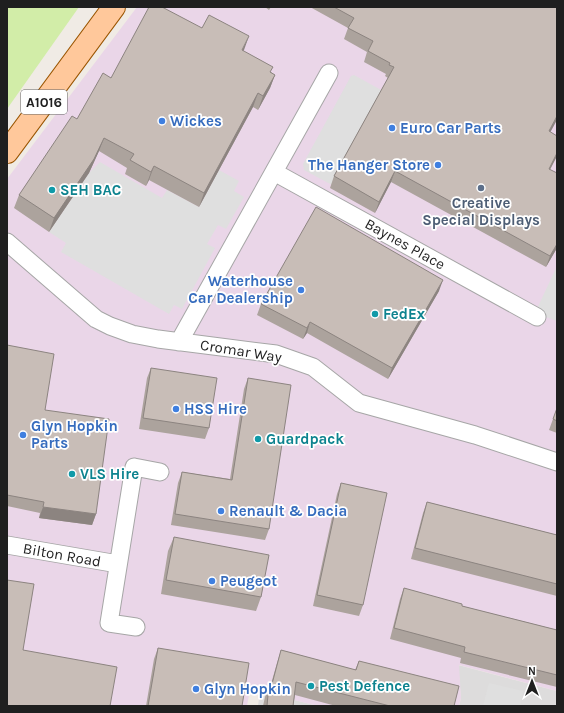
<svg xmlns="http://www.w3.org/2000/svg" width="564" height="713" font-family="Karla,sans-serif">
  <rect width="100%" height="100%" fill="#f0ebe5"/>
  <path fill="#dddcdc" d="M458,665L557,691V706H459L461,698Z
    M260,691L318,706H258Z"/>
  <path fill="#ead6e8" d="M137,7H557V691L459,665L461,698L459,706H318L250,689L247,706H7V179Z"/>
  <path fill="#d2eda8" d="M7,7H79L7,109Z"/>
  <path fill="#dfdfdf" d="M354,75L383,91L332,185L304,170L303,164L351,76Z
    M100,162L162,198L167,190L199,207L219,170L239,181L234,191L244,197L226,229L218,225L207,244L215,248L182,309L174,305L169,314L61,252L66,243L49,232L89,173Z
    M557,266V321L535,313Z
    M489,683L523,691L520,706H483Z"/>
  <g fill="none" stroke-linecap="round" stroke-linejoin="round">
    <defs>
      <path id="minor" d="M274,172L537,317
        M7,242L96,319L110,326L132,334L158,339L276,354L313,367L359,403L475,435L557,462
        M179,342L329,73
        M7,545L118,564
        M136,627L109,623L134,467L160,472"/>
      <path id="primary" d="M7,152L114,7"/>
    </defs>
    <use href="#minor" stroke="#a6a6a6" stroke-width="19"/>
    <use href="#primary" stroke="#9a5500" stroke-width="24"/>
    <use href="#minor" stroke="#fff" stroke-width="17"/>
    <use href="#primary" stroke="#ffc89b" stroke-width="22"/>
  </g>
  <path fill="#aca39d" d="M265,7H271L269,10Z
    M310,7H557L550,132L557,136V156L550,170L557,248L546,267L391,182L375,213L330,188L334,176L388,78L385,76L386,74L364,62L367,52L344,39L348,28Z
    M202,28L243,51L275,75L270,88L258,110L253,107L199,207L149,180L146,186L125,174L127,168L99,151L89,173L49,232L14,208L19,195L77,119L111,78Z
    M439,291L388,379L307,333L303,339L257,315L261,304Z
    M7,345L45,410L96,514L92,525L39,518L40,513L7,506Z
    M151,368L209,428L205,439L139,429L147,378Z
    M248,378L269,529L265,540L171,525L178,483L182,472L230,479L244,389Z
    M557,408V433L549,430Z
    M341,483L363,605L359,616L313,606L337,494Z
    M427,502L557,535V596L411,559L423,513Z
    M174,537L261,597L256,611L161,594L168,551Z
    M404,588L462,606L557,630V687L460,663L461,658L390,639L400,599Z
    M158,648L242,706H146L154,659Z
    M281,650L355,670L359,661L454,706H336L295,695L293,706H263L265,697L269,684H271L277,663Z"/>
  <path fill="#8c8480" d="M249,36L244,50L237,63L242,50Z
    M275,75L270,88L258,110L263,96Z
    M258,93L253,107L199,207L204,193Z
    M557,116V120L545,142L549,131Z
    M104,138L99,151L89,173L49,232L54,218Z
    M557,153V156L544,180L549,169Z
    M154,166L149,180L146,186L151,172Z
    M395,171L391,182L375,213L379,202Z
    M557,244V248L546,267L550,256Z
    M443,280L439,291L388,379L392,368Z
    M310,322L307,333L303,339L307,328Z
    M43,507L96,514L92,525L39,518Z"/>
  <path fill="#c8bdb7" stroke="#8c8480" d="M149,7H162L202,28L209,15L249,36L242,50L273,67L270,72L275,75L263,96L258,93L204,193L154,166L151,172L130,160L134,154L104,138L94,159L54,218L19,195L72,116L77,119L103,73L111,78Z
    M334,7H557V116L549,131L557,136V153L549,169L557,173V244L550,256L395,171L379,202L334,176L394,67L389,65L390,63L368,51L373,41L348,28L354,18Z
    M316,207L443,280L392,368L310,322L307,328L261,304Z
    M7,345L54,354L45,410L109,419L96,514L43,507L44,502L7,495Z
    M151,368L217,378L209,428L143,418Z
    M248,378L291,385L269,529L175,514L182,472L232,480Z
    M557,408V421L553,419Z
    M341,483L387,493L363,605L317,595Z
    M427,502L557,535V584L415,548Z
    M174,537L269,555L261,597L166,580Z
    M7,580L34,584L23,650L117,667L110,706H7Z
    M404,588L462,604V606L557,630V675L464,652L465,647L394,628Z
    M158,648L249,663L242,706H148Z
    M281,650L356,670L359,661L459,686L454,706H390L296,682L293,706H267L269,684H272Z"/>
  <g fill="#3f7fe0" stroke="#fff" stroke-width="1.5">
    <circle cx="162" cy="121" r="4"/>
    <circle cx="392" cy="128" r="4"/>
    <circle cx="438" cy="165" r="4"/>
    <circle cx="301" cy="290" r="4"/>
    <circle cx="176" cy="409" r="4"/>
    <circle cx="23" cy="435" r="4"/>
    <circle cx="221" cy="511" r="4"/>
    <circle cx="212" cy="581" r="4"/>
    <circle cx="196" cy="689" r="4"/>
  </g>
  <circle fill="#5c6f8a" stroke="#fff" stroke-width="1.5" cx="481" cy="188" r="4"/>
  <g fill="#0f9aa8" stroke="#fff" stroke-width="1.5">
    <circle cx="52" cy="190" r="4"/>
    <circle cx="375" cy="314" r="4"/>
    <circle cx="258" cy="439" r="4"/>
    <circle cx="72" cy="474" r="4"/>
    <circle cx="311" cy="686" r="4"/>
  </g>
  <g text-anchor="middle" dominant-baseline="central" stroke-width="3.5" stroke-linejoin="round" paint-order="stroke">
    <rect fill="#fff" stroke="#626262" stroke-width="1" x="21" y="90" width="46" height="24" rx="3"/>
    <g font-size="14" font-weight="bold" fill="#1f1f1f">
      <text x="44" y="102">A1016</text>
    </g>
    <g font-size="15" font-weight="bold" fill="#366cbe" stroke="#fff" text-anchor="start">
      <text x="170" y="121">Wickes</text>
      <text x="400" y="128">Euro Car Parts</text>
      <text x="430" y="165" text-anchor="end">The Hanger Store</text>
      <text x="293" y="281" text-anchor="end">Waterhouse<tspan x="293" dy="17">Car Dealership</tspan></text>
      <text x="184" y="409">HSS Hire</text>
      <text x="31" y="426">Glyn Hopkin<tspan x="31" dy="17">Parts</tspan></text>
      <text x="229" y="511">Renault &amp; Dacia</text>
      <text x="220" y="581">Peugeot</text>
      <text x="204" y="689">Glyn Hopkin</text>
    </g>
    <g font-size="15" font-weight="bold" fill="#0d838f" stroke="#fff" text-anchor="start">
      <text x="60" y="190">SEH BAC</text>
      <text x="383" y="314">FedEx</text>
      <text x="266" y="439">Guardpack</text>
      <text x="80" y="474">VLS Hire</text>
      <text x="319" y="686">Pest Defence</text>
    </g>
    <g font-size="15" font-weight="bold" fill="#4e5e75" stroke="#fff">
      <text x="481" y="203">Creative<tspan x="481" dy="17">Special Displays</tspan></text>
    </g>
    <g font-size="15" fill="#1f1f1f" stroke="#fff">
      <text transform="translate(405 244) rotate(29)">Baynes Place</text>
      <text transform="translate(241 351) rotate(9)">Cromar Way</text>
      <text transform="translate(62 555) rotate(10)">Bilton Road</text>
    </g>
  </g>
  <rect width="564" height="713" fill="none" stroke="#1f1f1f" stroke-width="16"/>
  <g transform="translate(532 681)" stroke="#ffffff" stroke-width="3" paint-order="stroke">
  <path d="M0-3L7 15L0 10L-7 15Z" fill="#1f1f1f"/>
  <text y="-6" font-size="11" font-weight="bold" text-anchor="middle" fill="#1f1f1f">N</text>
  </g>
</svg>
